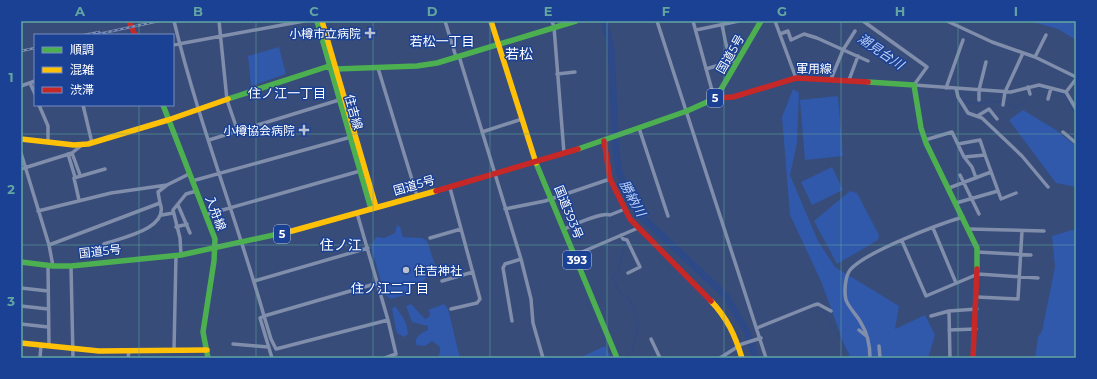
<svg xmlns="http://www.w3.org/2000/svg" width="1097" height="379" font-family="Montserrat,'Noto Sans JP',sans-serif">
  <rect width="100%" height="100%" fill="#374c79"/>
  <path fill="#3058ab" d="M1029,21H1076V40L1058,29Z
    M279,47L286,74L251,86L248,56Z
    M793,89L799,93L797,143L790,175L818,241L835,267L899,306L895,329L925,315L935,335L928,358H849L821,281L790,215L782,117Z
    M838,96L843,156L805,160L800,100Z
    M1023,110L1056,130L1076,146V187L1056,183L1009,120Z
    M832,167L843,190L812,205L801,182Z
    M850,191L857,193L879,235L878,240L837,264L814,221Z
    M397,225L400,227L403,237L422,238L427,241L438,274L428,276L422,282L411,285L405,295L391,299L385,295L371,247L376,237L384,238L395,233Z
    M1076,229V358H1035L1038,337L1042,331L1055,267L1052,236Z
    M411,304L425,319L429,317L430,313L428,310L444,304L448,309L460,358H438L440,352V347L432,341L425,346L416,345C414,337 421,333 428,330V326L412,322L406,306Z
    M395,306C402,316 407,321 408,334L404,337L397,333L392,309Z
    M605,346L611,358H579Z"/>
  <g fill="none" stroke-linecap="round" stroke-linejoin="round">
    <path stroke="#2e4987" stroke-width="1" d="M832,21L852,32
      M725,26L749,21
      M698,31L721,27
      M855,34L878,47L909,70
      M1039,87L1049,90
      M1052,90L1064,94L1076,116
      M961,98C973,109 987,100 1002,102
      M1005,102L1017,108L1022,105L1029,93
      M625,242L618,271L612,277L620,293L629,298L639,321L633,350L626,356
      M148,251V243L151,236
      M823,310L851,358
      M746,330L750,328"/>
    <path stroke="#2e4987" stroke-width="7" d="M604,21L611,47L616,152L619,171L628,194L641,216L726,296L746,330L756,358"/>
    <path stroke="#808dab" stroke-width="3.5" d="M174,21C198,121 236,217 264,316L260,318L272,358
      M219,21L227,100L238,132
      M445,21L456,57
      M552,21L554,27L564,153
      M657,21L766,358
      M693,21L713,94L716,98
      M775,21L796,78
      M863,21L927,67L914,85
      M947,21L992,42L1035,57L1076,77
      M722,25C725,37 726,56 737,63
      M696,30L739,21
      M780,34L788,31L791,40L804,34L817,38L868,61
      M173,45L304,21
      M459,56L521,259L531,299L533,323L543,358
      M1035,57L1046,35
      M378,68L417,196
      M706,69L733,61
      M557,74L575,72
      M831,79L843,50L855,31
      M849,80L858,56
      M30,83L35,94
      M914,85L1011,92L1039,85L1066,92L1076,109
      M21,86L35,81
      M1028,87L1030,94
      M946,88L963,40
      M956,88L958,97L968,113L982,118L1022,156L1048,187
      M1066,92L1076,79
      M1048,99L1051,88
      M979,100V90L986,62
      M39,105L48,126V142
      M83,105L92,143
      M1003,105L1005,92L1023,53
      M979,115L989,109L997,119
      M639,128L668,216
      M482,132L522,119
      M1063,132L1076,143
      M209,140L339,100
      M925,140L952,132L964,157L985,155L1001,199L1016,193
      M958,144L980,140L985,155
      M21,153L49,245L53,266
      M72,153L80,175
      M68,154L75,177
      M964,157L972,167L976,178
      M21,169L72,153L82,145
      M960,175L979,214
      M192,181L351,137
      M450,188L480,299L477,303L451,309
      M949,188L991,172
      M79,200L74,178L105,169
      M956,203L998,191
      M178,205L190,233
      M505,209L545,201L610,179
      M38,211L111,193L167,185
      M357,213L388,320L396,354L385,358
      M162,215L173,213
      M205,215L360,171
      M176,227L187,224
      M933,228L956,283
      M564,229C574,225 601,212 610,215L625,209
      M969,229L1044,231
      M621,235L623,239L627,240L640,267L628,273
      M430,238L461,229
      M902,241L926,296L978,274L1038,278
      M104,244C121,238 170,229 160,203
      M49,245L160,203L158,192L167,185L189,174
      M977,252L1031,255
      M181,255L180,238L173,210L186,194L196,191
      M575,255L638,228
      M48,265L49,346
      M71,266L73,358
      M254,281L368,248
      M442,281L473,272
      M378,283L264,316L271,339L276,349L388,320
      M21,288L48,291
      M977,297L1018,299L1022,231
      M21,306L48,309
      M949,311L950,358
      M931,316L949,311L977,309
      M512,321L503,268L505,264L521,259
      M21,324L48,327
      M757,328L814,305L818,304L831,311
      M859,330L865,335
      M949,330L976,329
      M651,339L660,358
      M233,344L268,347
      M879,346L880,358
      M174,350L176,255
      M40,358L41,345
      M128,358L129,351
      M720,358L742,344L761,338
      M870,358C870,345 868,334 861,323C857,315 849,308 846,300C844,292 845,277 850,270C865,252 939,224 963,217"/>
    <path stroke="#4caf50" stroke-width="5.5" d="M317,21L371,209
      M868,82L914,85L921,128L926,143L977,248V269
      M228,99L326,67L336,69L417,66L437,63L576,21
      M163,105L215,239L214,261L203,332L208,358
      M578,149L687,111L716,98L761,21
      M536,163L617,358
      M21,262L53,266H71L181,255L292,231"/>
    <path stroke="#ffc107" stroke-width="5.5" d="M322,21L376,207
      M491,21L536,163
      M21,139L74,145L88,144L168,120L228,99
      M292,231L436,191
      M711,301C727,318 735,335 742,358
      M21,343L99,351L207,350"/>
    <path stroke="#c62828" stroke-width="5.5" d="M129,21L135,35
      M716,98L733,97L796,78L868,82
      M604,141L610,179L630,219L711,301
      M436,191L578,149
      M973,358L977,269"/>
    <defs>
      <path id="rail" d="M84,35L99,32
        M94,35L159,21
        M21,51L35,48"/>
    </defs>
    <use href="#rail" stroke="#7f8daa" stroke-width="2.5"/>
    <use href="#rail" stroke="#1b4195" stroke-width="1" stroke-dasharray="3" stroke-linecap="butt"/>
  </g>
  <path fill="none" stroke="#63a6a1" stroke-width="1" stroke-opacity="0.55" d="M139,21V35M256,21V358M373,21V358M490,21V358M607,21V358M724,21V358M841,21V358M958,21V358M139,105V358M21,134H1076M21,245H1076"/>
  <g fill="#b9c0d0" stroke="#1b4195" stroke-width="1.5">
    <path d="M368 27h4v4h4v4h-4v4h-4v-4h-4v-4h4z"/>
    <path d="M302 124h4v4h4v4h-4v4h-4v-4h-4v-4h4z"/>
    <circle cx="406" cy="270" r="4"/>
  </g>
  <g text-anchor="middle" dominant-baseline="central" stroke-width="3" stroke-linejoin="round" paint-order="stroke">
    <g fill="#1b4195" stroke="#bbc6df" stroke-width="1">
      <rect x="707" y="89" width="16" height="18" rx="3"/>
      <rect x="274" y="225" width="16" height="18" rx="3"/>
      <rect x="563" y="251" width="28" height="18" rx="3"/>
    </g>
    <g font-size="11" font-weight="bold" fill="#fff">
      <text x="715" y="98">5</text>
      <text x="282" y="234">5</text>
      <text x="577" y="260">393</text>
    </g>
    <g font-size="12" fill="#fff" stroke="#1b4195" text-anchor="end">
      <text x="361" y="33">小樽市立病院</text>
      <text x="295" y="130">小樽協会病院</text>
      <text x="414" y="270" text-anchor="start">住吉神社</text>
    </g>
    <g font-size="12" fill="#fff" stroke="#1b4195">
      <text transform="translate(730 54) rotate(-60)">国道5号</text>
      <text x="814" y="68">軍用線</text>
      <text transform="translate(354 112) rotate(74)">住吉線</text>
      <text transform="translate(414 185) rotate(-16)">国道5号</text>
      <text transform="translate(569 212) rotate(68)">国道393号</text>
      <text transform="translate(216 213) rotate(69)">入舟線</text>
      <text transform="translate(100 251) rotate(-6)">国道5号</text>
    </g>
    <g font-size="13" fill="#fff" stroke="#1b4195">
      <text x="442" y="41">若松一丁目</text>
      <text x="287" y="93">住ノ江一丁目</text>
      <text x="390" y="288">住ノ江二丁目</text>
    </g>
    <g font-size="13" font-style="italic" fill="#bacef6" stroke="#1b4195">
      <text transform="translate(881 51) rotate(34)">潮見台川</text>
      <text transform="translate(633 198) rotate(61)">勝納川</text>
    </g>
    <g font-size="14" fill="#fff" stroke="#1b4195">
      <text x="519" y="54">若松</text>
      <text x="341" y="245">住ノ江</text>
    </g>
  </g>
  <rect width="1097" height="379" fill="none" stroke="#1b4195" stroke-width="44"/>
  <rect x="34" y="34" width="140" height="72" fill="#1b4195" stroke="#768dbf"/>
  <rect x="42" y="47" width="20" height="6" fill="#4caf50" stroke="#768dbf"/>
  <text x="70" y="54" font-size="12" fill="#ffffff">順調</text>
  <rect x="42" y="67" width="20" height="6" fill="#ffc107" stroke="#768dbf"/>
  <text x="70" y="74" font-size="12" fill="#ffffff">混雑</text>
  <rect x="42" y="87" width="20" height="6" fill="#c62828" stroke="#768dbf"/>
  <text x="70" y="94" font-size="12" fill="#ffffff">渋滞</text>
  <rect x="22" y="22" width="1053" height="335" fill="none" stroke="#63a6a1" stroke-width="1.5"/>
  <g font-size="13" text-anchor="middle" font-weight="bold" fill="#63a6a1">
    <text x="80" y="16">A</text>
    <text x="198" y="16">B</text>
    <text x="314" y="16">C</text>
    <text x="432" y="16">D</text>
    <text x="548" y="16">E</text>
    <text x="666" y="16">F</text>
    <text x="782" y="16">G</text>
    <text x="900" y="16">H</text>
    <text x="1016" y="16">I</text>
    <text x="11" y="82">1</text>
    <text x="11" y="194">2</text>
    <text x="11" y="306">3</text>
  </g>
</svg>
